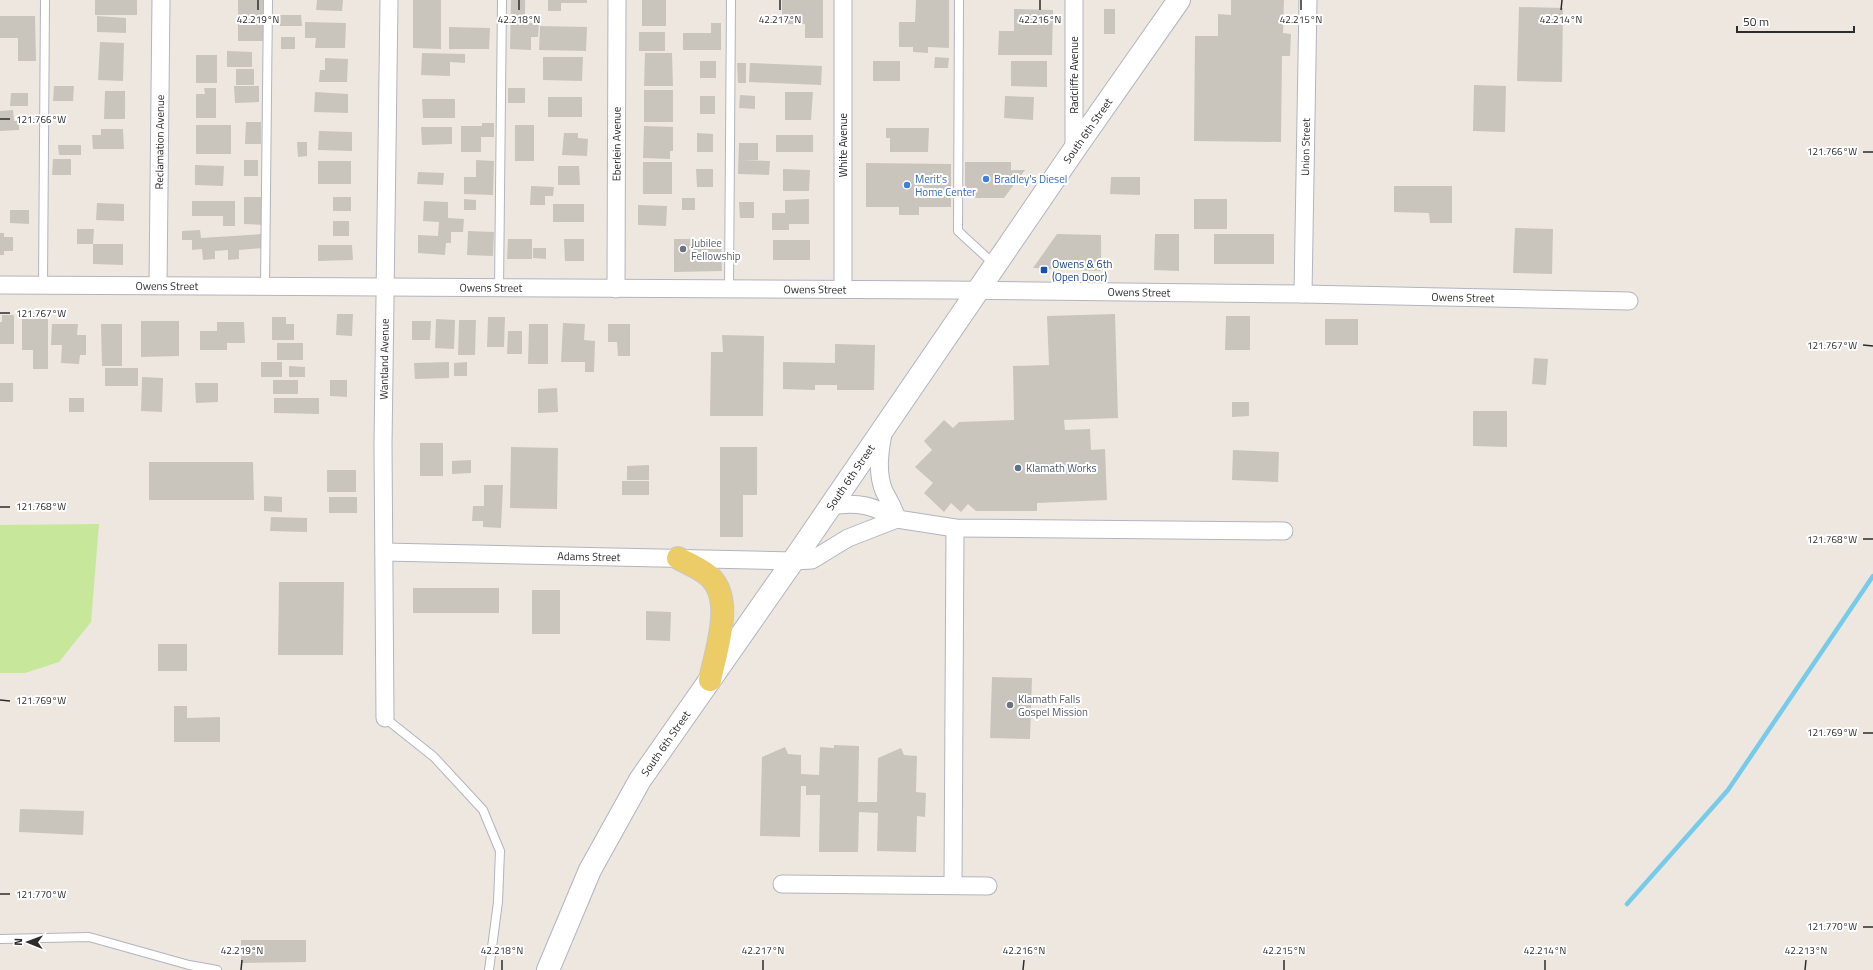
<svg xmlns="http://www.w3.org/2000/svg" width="1873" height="970" font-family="'Titillium Web',sans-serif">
  <rect width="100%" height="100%" fill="#ede7df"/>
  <path fill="#c7e89a" d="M99,524L91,622L59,662L25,673H0V525Z"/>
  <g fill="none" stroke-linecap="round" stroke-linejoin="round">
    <path stroke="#77cbea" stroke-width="4.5" d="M1627,904L1728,790L1873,576"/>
  </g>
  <path fill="#c9c5bd" d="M95,0H137V15H95Z
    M238,0H266V41H238Z
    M317,0H343L342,11L316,10Z
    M413,0H441V49L413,48Z
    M511,0H525V23H539L538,37H531V50L510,49Z
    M548,0H587V3H561V11H548Z
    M642,0H666V26H642Z
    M782,0H823V38H805V24H782Z
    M916,0H949V48L928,47V53L913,52V47H899V22H915Z
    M1231,0H1284L1283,33L1291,34L1290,56H1282L1281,142L1194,141L1195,36H1218V14L1231,15Z
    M1519,7L1563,8L1562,82L1517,81Z
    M1014,9L1053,10L1052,55H998L999,31H1014Z
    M1104,9H1115V34H1104Z
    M280,15H301L302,26H280Z
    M0,16H35L36,61H18V38H0Z
    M97,16L126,18V33L97,32Z
    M305,22L346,23L345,48H315L316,38H305Z
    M711,23H721V50H683V33H711Z
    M540,26L587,27L586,51L539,50Z
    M449,27L490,28L489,49H449Z
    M639,32H665V51H639Z
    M281,37H295V49H281Z
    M100,42L124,43L123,81L98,80Z
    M227,51L252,52V67H227Z
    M422,53L465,54V63L450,62V76L421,75Z
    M645,53H672L673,86H644Z
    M196,55H217V83H196Z
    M543,57H583L582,81L543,80Z
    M935,57L949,58L948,68H934Z
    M325,58L348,59L347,82H319L320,70H325Z
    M700,61H716V78H700Z
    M873,61H900V81H873Z
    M1011,61H1047V87L1011,86Z
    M737,63H746V83H738Z
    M750,63L822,66L821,85L749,82Z
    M236,69H254V85H236Z
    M1474,85L1506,86L1505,132L1473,131Z
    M54,86H74L73,101H53Z
    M234,86H259V102L235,103Z
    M204,88H216V118H196V94H205Z
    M508,88H525V103H508Z
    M644,90H673V122H644Z
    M105,91H125V119H104Z
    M315,92L348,94V113L314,112Z
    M785,92H813L811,120H785Z
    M11,93H28V106H10Z
    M740,95L755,96V109L739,108Z
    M700,96H715V114H700Z
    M1005,96L1034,97L1033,120L1004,118Z
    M548,97H582V117H548Z
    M422,99H455V118H423Z
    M13,110L14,121H19V130L0,131V111Z
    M246,122H261V144H245Z
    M482,123H494V137H481V152H461V126H482Z
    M196,125H231V154H196Z
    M515,125H534V161H515Z
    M644,126L673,127V151H670V159L643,158Z
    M421,127H452V144L422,145Z
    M886,128H929L928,152H890V138H886Z
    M101,129H123L124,149H93L92,135H101Z
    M319,131L352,132V151L318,150Z
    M564,133H578V138L588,139L587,156L562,155Z
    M697,133L713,134V152H697Z
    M776,135H813V152H776Z
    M297,142H307V156L298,157Z
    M739,143H758V160H741L770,161L769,175L738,174Z
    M58,145H81V155H59Z
    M53,159H71V175H52Z
    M244,160H258V176H244Z
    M476,160L494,161L493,195L464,194V177H476Z
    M318,161H351V184H318Z
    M643,162H672V194H643Z
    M965,162H1011V170H1025L1004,198H965Z
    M866,163L951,164V207H919V215H899V207H866Z
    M195,165L224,166L223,186L195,185Z
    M558,166H579L580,185H558Z
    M696,169H713V187H697Z
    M783,169L810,170L809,191H783Z
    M418,172L444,173L443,185L417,184Z
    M1111,177H1140V195L1110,194Z
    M531,186L554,187L553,196H545V205H530Z
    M1394,186H1452V223H1430L1429,213L1394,212Z
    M244,197H264V225L244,224Z
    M333,197H351V211H333Z
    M682,198H695V210H682Z
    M464,199L476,200V210H464Z
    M809,199V224H789V230H772V213H785V200Z
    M1194,199H1227V229H1194Z
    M192,201H235V226H223V216H192Z
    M424,201L448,202V218L464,219L463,232H451V243H446L445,255L418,253V235L438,236L439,222L423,221Z
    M739,202H754V218H740Z
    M97,203L124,204V221L96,220Z
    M553,204H584V222H553Z
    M638,205L667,206L666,226L638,225Z
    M10,210H29V224L10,223Z
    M333,221H349V236H333Z
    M1515,228L1553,229L1552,274L1513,273Z
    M77,229H94L93,244H123V265L93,264V244H77Z
    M200,230L201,238L262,234L263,248L239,250V259L228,260V250L215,251V259L203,260L202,249L192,250V240H182V231Z
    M468,231L494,232L493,256L467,255Z
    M0,233H4V237H13V251H4V255H0Z
    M1057,234L1101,235V271L1033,268Z
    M1155,234H1179V271L1154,270Z
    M1214,234H1274V264H1214Z
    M508,239H532V259H507Z
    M564,239H584V261H565Z
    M674,239H721L722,271L674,272Z
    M773,240H810V260H773Z
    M318,245H352L353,260L318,261Z
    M533,248H546V259L533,258Z
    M337,314H353L352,336L336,335Z
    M1115,314L1118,418L1064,420L1065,430L1090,429L1091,450L1105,449L1107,500L1037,503V511H976L968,504L961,512L951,503L944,512L924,493L933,483L915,467L932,450L924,441L944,420L953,428L959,422L1014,420L1013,366L1049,365L1047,316Z
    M2,315H14V344H0V322H2Z
    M1226,316H1250V350H1225Z
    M272,317H286V324H294V340H272Z
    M488,317H505L504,347H487Z
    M22,319H48V369H33V350H22Z
    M436,319L455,320L454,349L435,348Z
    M1325,319H1358V345H1325Z
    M459,320H476L475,355H458Z
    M141,321H179V356L141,357Z
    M412,321H431L430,340H412Z
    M217,322H244L245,343H227V350H200V331H217Z
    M563,323L585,324L584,340L595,341L594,372H585V362H561Z
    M52,324H78L77,335H86V355H80L79,364L61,363L62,345H51Z
    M101,324H122V366H102Z
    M529,324H548V364H528Z
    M608,324H630V356H618L617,342H608Z
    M508,331H522V354H507Z
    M722,335L764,336L763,416H710L711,352H723Z
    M277,343H303V360H277Z
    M835,344L875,345L874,390H837V385H815V390L783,389V362L835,363Z
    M1534,358L1548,359L1546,385L1532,384Z
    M261,362H282V377H261Z
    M449,362V378L415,379L414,363Z
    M467,362V376H454V363Z
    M289,366L305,367V377H289Z
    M105,368H138V386H105Z
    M142,377L163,378L162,412L141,411Z
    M273,380H298V394H273Z
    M330,380H347V397L330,396Z
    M0,383H13V402H0Z
    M195,383H218V402L196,403Z
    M557,388L558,412L538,413V389Z
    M69,398H84V412H69Z
    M274,398H319V414L274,413Z
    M1232,402H1249V416L1232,417Z
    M1473,411H1507V447L1473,446Z
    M420,443H443V476H420Z
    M511,447L558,448L557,509L510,508Z
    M720,447H757V495H743V537H720Z
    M1233,450L1279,452L1278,482L1232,480Z
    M471,460V473L452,474V461Z
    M149,462H253L254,500H149Z
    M649,465V480H627V466Z
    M327,470H356V492H327Z
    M622,481H649V495H622Z
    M484,485H503L501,528L483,527V521H472L473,506H484Z
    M264,496L282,497V512L264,511Z
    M329,497H357V513H329Z
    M271,517L307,518V532L270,531Z
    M279,582H344L343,655H278Z
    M413,588H499V613H413Z
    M532,590H560V634H532Z
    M646,611L671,612L670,641L646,640Z
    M158,644H187V671H158Z
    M992,677L1032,678L1030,739L990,738Z
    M174,706H187V718L220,717V742H174Z
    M834,745L859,746L858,802H877L878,758L901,748L904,755L917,756L916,792L926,793L925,817L917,816L916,852L877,851L878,813L859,812L858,852H819L820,795H806V786H801L800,837L760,836L762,757L785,747L788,754L801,755V774L819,775L820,747L834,748Z
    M20,809L84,811L83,835L19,832Z
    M241,940H306V962L241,963Z"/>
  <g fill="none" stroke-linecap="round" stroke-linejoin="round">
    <defs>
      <path id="lane" d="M959,0L958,231L995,265
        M43,285L45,0
        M265,286L268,0
        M499,289L502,0
        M729,289L731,0
        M385,718L434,757L483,810L500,851L498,902L489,970
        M0,939L89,937L189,965L217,970"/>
      <g id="street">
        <path d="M843,0V289"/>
        <path d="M1074,150V0"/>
        <path id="s1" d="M0,285L946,290L1303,294L1629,301"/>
        <path id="s2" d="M158,285L161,0"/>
        <path id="s3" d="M616,289L617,0"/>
        <path id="s4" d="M1303,294L1308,0"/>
        <path d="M884,429C880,448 876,472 884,491C889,501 894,508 897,519"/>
        <path d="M831,506C858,501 874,506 897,519"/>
        <path id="s5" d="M384,552L793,561L812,560L848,538L897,519L955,528L1284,531"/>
        <path id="s6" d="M385,718L383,445L389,0"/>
        <path d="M782,884L988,886"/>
        <path d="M953,885L955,528"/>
      </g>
      <g id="secondary">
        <path id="s7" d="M548,970L590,870L640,780L793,561L1074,150L1179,0"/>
      </g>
      <path id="primary" d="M678,558C687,563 697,567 705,573C737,594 716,650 710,680"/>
    </defs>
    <use href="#lane" stroke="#b2b5bf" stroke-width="10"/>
    <use href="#street" stroke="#b2b5bf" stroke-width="19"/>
    <use href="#secondary" stroke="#b2b5bf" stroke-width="24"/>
    <use href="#primary" stroke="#c8c8c8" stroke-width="24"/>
    <use href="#lane" stroke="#fff" stroke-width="8"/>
    <use href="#street" stroke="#fff" stroke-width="17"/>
    <use href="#secondary" stroke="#fff" stroke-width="22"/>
    <use href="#primary" stroke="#ebcc66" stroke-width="22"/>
  </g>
  <path fill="none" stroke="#2c2c2c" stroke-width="1.5" d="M258,10V0M519,10V0M780,10V0M1040,10V0M1301,10V0M1561,10L1562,0M0,119H10M1863,152H1873M0,313H10M1863,345L1873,346M0,507H10M1863,539H1873M0,700L10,701M1863,733H1873M0,894H10M1863,927H1873M241,970L242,960M502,970V960M763,970V960M1023,970L1024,960M1284,970V960M1545,970V960M1805,970L1806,960"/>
  <g fill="#3f7fe0" stroke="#fff" stroke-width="1.5">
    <circle cx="986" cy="179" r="4"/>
    <circle cx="907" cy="185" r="4"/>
  </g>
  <g fill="#6b7280" stroke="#fff" stroke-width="1.5">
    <circle cx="683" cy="249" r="4"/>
    <circle cx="1010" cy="705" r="4"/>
  </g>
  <rect fill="#1a4fb4" stroke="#fff" stroke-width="1.5" x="1040" y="266" width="8" height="8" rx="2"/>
  <circle fill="#5c6f8a" stroke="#fff" stroke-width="1.5" cx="1018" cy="468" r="4"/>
  <g text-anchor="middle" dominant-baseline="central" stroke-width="4" stroke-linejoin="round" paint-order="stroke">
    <g font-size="11" fill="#2c2c2c" stroke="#fff">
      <text transform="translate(1074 75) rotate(-90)">Radcliffe Avenue</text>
      <text stroke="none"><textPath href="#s7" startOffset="1000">South 6th Street</textPath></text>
      <text stroke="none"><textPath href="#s2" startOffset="143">Reclamation Avenue</textPath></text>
      <text stroke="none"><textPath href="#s3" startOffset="145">Eberlein Avenue</textPath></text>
      <text transform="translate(843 145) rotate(-90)">White Avenue</text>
      <text stroke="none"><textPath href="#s4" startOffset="147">Union Street</textPath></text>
      <text stroke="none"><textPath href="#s1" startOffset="167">Owens Street</textPath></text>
      <text stroke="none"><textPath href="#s1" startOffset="491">Owens Street</textPath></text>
      <text stroke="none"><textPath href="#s1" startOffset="815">Owens Street</textPath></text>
      <text stroke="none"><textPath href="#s1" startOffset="1139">Owens Street</textPath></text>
      <text stroke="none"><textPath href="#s1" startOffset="1463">Owens Street</textPath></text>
      <text stroke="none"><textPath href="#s6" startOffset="359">Wantland Avenue</textPath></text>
      <text stroke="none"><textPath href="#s7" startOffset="580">South 6th Street</textPath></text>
      <text stroke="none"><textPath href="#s5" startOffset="205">Adams Street</textPath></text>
      <text stroke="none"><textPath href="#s7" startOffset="256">South 6th Street</textPath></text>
    </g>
    <g font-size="11" fill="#366cbe" stroke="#fff" text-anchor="start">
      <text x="915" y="179">Merit's<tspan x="915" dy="13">Home Center</tspan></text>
      <text x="994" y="179">Bradley's Diesel</text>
    </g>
    <g font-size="11" fill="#5b616d" stroke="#fff" text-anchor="start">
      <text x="691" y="243">Jubilee<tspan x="691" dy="13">Fellowship</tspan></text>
      <text x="1018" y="699">Klamath Falls<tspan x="1018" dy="13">Gospel Mission</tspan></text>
    </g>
    <g font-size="11" fill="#164399" stroke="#fff" text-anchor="start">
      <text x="1052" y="264">Owens &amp; 6th<tspan x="1052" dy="13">(Open Door)</tspan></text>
    </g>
    <g font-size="11" fill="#4e5e75" stroke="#fff" text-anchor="start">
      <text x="1026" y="468">Klamath Works</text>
    </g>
  </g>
  <g font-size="10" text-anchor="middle" fill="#2c2c2c" stroke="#fff" stroke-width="4" stroke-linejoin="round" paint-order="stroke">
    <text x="258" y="23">42.219°N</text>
    <text x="519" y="23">42.218°N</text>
    <text x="780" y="23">42.217°N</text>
    <text x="1040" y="23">42.216°N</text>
    <text x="1301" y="23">42.215°N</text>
    <text x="1561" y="23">42.214°N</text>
    <text x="41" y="123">121.766°W</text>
    <text x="1832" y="155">121.766°W</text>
    <text x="41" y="317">121.767°W</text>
    <text x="1832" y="349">121.767°W</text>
    <text x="41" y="510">121.768°W</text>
    <text x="1832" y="543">121.768°W</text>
    <text x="41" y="704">121.769°W</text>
    <text x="1832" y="736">121.769°W</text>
    <text x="41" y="898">121.770°W</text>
    <text x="1832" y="930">121.770°W</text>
    <text x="242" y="954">42.219°N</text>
    <text x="502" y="954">42.218°N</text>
    <text x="763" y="954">42.217°N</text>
    <text x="1024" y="954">42.216°N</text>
    <text x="1284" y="954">42.215°N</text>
    <text x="1545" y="954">42.214°N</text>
    <text x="1806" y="954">42.213°N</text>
  </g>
  <g transform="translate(28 942) rotate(271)" stroke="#ffffff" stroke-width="3" paint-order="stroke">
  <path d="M0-3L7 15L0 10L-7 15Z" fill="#2c2c2c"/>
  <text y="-6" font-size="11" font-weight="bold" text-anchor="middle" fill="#2c2c2c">N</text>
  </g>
  <path d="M1737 26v6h117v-6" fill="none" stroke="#2c2c2c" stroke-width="2"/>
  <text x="1743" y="26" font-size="12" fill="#2c2c2c" stroke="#ffffff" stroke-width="3" paint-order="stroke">50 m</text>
</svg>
